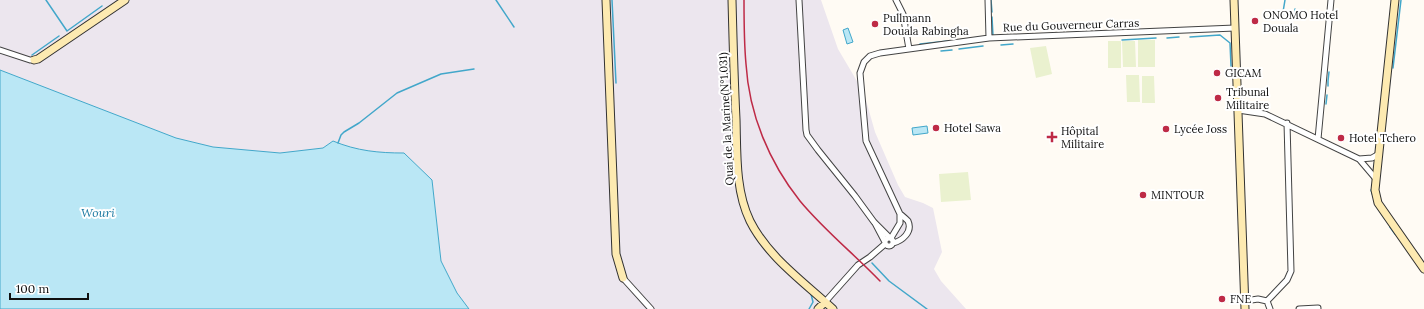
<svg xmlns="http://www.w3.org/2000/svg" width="1424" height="309" font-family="Lora,serif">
  <rect width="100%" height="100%" fill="#fffbf4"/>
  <path fill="#ece6ee" d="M0,0H821L838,49L864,93L875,132L898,185L905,197L923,203L933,208L942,252L934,269L941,281L966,309H469L457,293L441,261L432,180L404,153H374L345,146L333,141L323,148L280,153L213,147L176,138L0,70Z"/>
  <path fill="#eaf1cf" d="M1138,40H1155V67H1138Z
    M1108,41H1121V68H1108Z
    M1122,41H1135L1136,67H1123Z
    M1046,46L1052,74L1036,78L1030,48Z
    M1126,75H1139L1140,102H1127Z
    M1142,76H1154L1155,103H1142Z
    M968,172L971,200L941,202L939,174Z"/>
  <path fill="#bae7f5" stroke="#42a7ca" d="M848,28L853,42L847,44L843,30Z
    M0,70L176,138L213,147L280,153L323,148L333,141C357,151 379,153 404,153L432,180L441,261L457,293L469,309H0Z
    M927,126L928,133L913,135L912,128Z"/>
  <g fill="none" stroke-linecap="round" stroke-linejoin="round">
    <path stroke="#42a7ca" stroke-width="1.5" d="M46,0L67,31L102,6
      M496,0L514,27
      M612,0L616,83
      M991,0L992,12
      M1285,0L1282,18L1294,19L1295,9
      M992,17L993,36
      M1190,37L1220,35L1230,43L1231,66
      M1167,38L1179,37
      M1122,40L1156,38
      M920,44L967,39
      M1001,45L1013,44
      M959,49L983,46
      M941,51L952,50
      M32,55L59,36
      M1393,68L1401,0
      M1328,81L1329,72
      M1328,86V81
      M1326,104L1327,95
      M338,143L341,135L344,132L359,123L397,93L441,74L474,69
      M1371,190L1373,196
      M1381,213L1385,219
      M1390,227L1395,234
      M872,263L889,281L927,309
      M809,309L813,302L811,294"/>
    <defs>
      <path id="street" d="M799,0L806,130L807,135L818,150L855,196L874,222L890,238
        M896,0L903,14L909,49
        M988,0L989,38
        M0,50L30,60H34
        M1238,110L1265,114L1359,159L1376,179
        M1318,139L1331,0
        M1359,159L1372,158L1379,154
        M875,223L885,242
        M885 242a4 4 0 1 1 8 0a4 4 0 1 1-8 0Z
        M891,238L900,223V214
        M893,243C902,241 913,232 908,221C906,219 903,216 900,214L866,141L860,73L864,62L870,56L880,53L909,49L989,38L1235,28
        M623,278L651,309
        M1245,301L1258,299L1267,301L1270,309
        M1267,301L1287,280L1291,271L1287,123
        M825,302L858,265L870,257L885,244
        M1299,309L1318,308"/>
      <path id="secondary" d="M606,0L616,254L623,278
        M732,0C733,40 734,79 736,119C737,152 735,190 750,221C768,257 804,282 833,309
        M1234,0L1245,309
        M1395,0L1375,190L1378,203L1424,269
        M34,60L38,59L125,0
        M818,309L825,302"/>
    </defs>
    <use href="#street" stroke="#434343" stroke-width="7"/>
    <use href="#secondary" stroke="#323232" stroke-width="9"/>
    <use href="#street" stroke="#fff" stroke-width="5"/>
    <use href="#secondary" stroke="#fdeab1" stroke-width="7"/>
    <path stroke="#be2a46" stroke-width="1.5" d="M744,0C744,21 744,43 746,64C749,114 769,162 800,201C824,230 854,254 880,281"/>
  </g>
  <g fill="#be2a46" stroke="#fff" stroke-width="1.5">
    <circle cx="1255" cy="21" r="4"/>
    <circle cx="875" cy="24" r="4"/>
    <circle cx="1217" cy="73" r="4"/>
    <circle cx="1218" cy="98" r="4"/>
    <circle cx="936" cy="128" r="4"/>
    <circle cx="1166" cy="129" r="4"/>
    <path d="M1050 131h4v4h4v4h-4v4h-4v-4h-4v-4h4z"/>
    <circle cx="1341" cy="138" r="4"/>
    <circle cx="1143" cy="195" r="4"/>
    <circle cx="1222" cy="299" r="4"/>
  </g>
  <g text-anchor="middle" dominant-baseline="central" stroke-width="4" stroke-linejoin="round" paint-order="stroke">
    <g font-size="11" fill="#101010" stroke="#fff" text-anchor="start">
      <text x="1263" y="15">ONOMO Hotel<tspan x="1263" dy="13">Douala</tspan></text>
      <text x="883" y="18">Pullmann<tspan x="883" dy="13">Douala Rabingha</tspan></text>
      <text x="1225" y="73">GICAM</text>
      <text x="1226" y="92">Tribunal<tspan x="1226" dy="13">Militaire</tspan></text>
      <text x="944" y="128">Hotel Sawa</text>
      <text x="1174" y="129">Lycée Joss</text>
      <text x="1061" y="131">Hôpital<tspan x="1061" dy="13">Militaire</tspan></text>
      <text x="1349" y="138">Hotel Tchero</text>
      <text x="1151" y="195">MINTOUR</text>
      <text x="1230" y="299">FNE</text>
    </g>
    <g font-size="11" fill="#101010" stroke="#fff">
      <text transform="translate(1071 25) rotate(-2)">Rue du Gouverneur Carras</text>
      <text transform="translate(726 119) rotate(-93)">Quai de la Marine(N°1.031)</text>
    </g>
    <g font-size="12" font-style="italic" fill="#1b79a1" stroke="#fff">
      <text x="98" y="212">Wouri</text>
    </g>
  </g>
  <path d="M10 293v6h78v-6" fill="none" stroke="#101010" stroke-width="2"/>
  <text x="16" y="293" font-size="12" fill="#101010" stroke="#ffffff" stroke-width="3" paint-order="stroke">100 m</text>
</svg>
